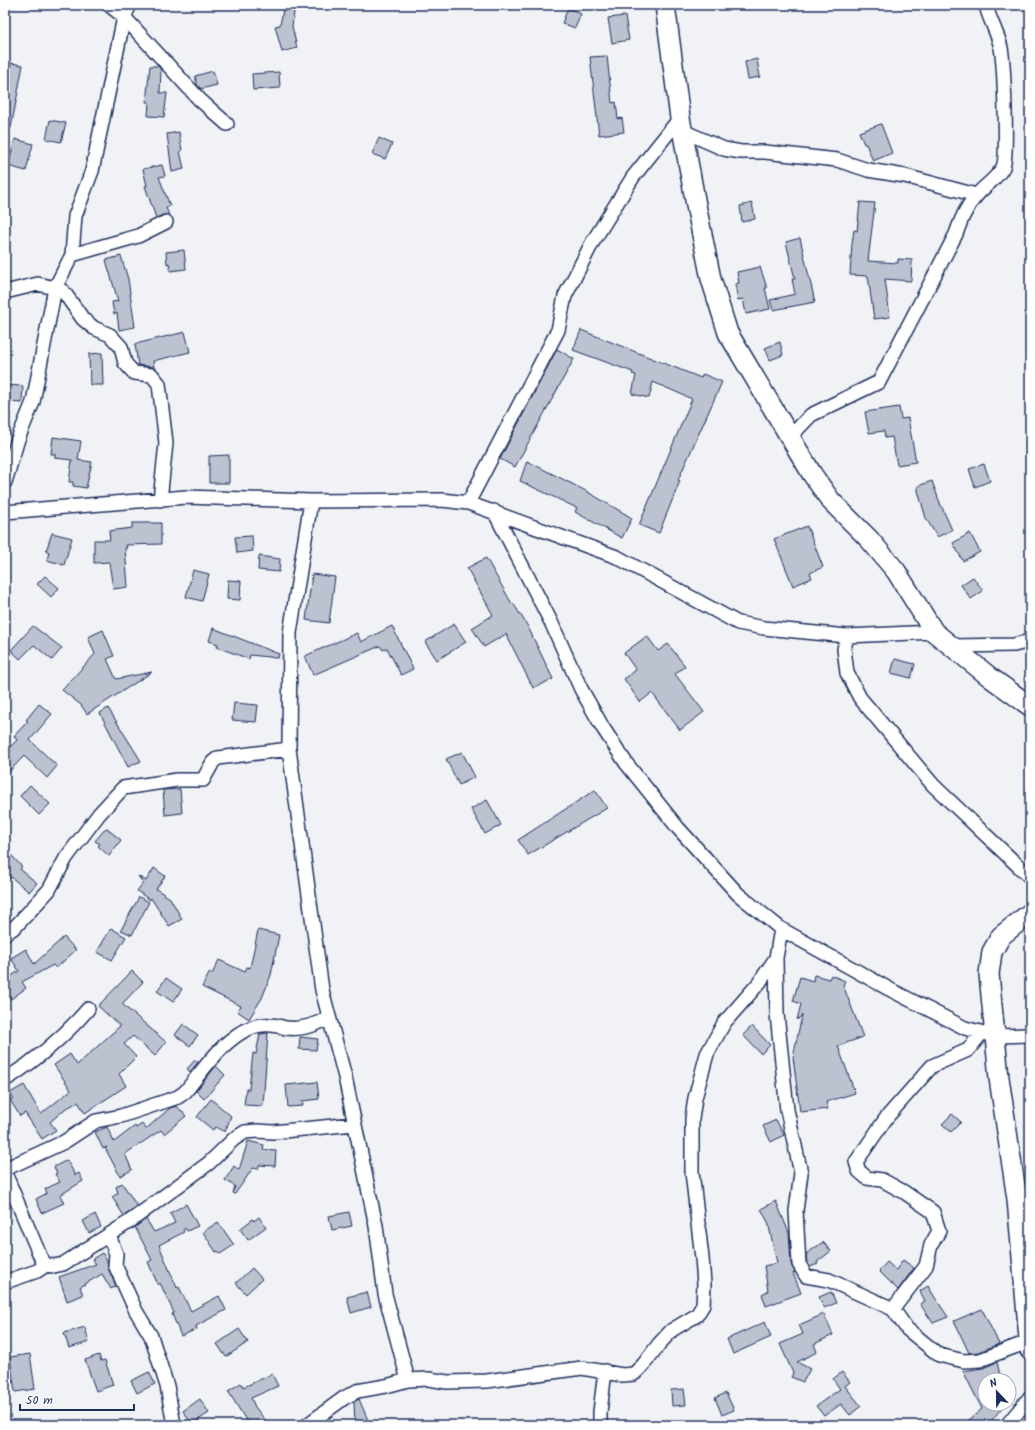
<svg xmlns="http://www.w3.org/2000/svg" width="1035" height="1430" font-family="Kalam,sans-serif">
  <rect width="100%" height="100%" fill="#f1f2f5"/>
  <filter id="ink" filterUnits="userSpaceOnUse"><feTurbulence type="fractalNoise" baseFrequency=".025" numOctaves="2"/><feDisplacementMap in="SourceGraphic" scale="8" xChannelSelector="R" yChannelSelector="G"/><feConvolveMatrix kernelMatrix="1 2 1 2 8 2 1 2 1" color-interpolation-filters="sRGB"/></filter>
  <g filter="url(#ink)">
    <path fill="#bcc2d0" stroke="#1b2f5e" d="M284,5H295L292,26L297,48L282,52L275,26L280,25Z
      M568,8L581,14L575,28L562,23Z
      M625,16L629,40L612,43L608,18Z
      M607,56L612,103L616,102L618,119L622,118L624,132L599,135L590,57Z
      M757,59L760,77L748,79L745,62Z
      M11,63L23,65L11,128L5,127V66L10,67Z
      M150,66H158L161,70L160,93H167L164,117L148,116L149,102H146Z
      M213,71L217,85L201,89L197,84L195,76Z
      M279,72L280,88L253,90L252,74Z
      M50,120L66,123L61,142L46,139Z
      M881,124L892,153L873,161L866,144H864L859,132Z
      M179,132L182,151H180L184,169L172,172L167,134Z
      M379,138L392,144L385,159L372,154Z
      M15,139L33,144L26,171L8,166Z
      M162,165L165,176L159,177L170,206L166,208L169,215H163L156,218L145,186H147L143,169Z
      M860,202L875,203L868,261L898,263V259L912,260L911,281L885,279L890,317L874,319L868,276L850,275L852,243L854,230L857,231Z
      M752,203L755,219L742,222L740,206Z
      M800,238L815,302L773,310L770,300L795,294L792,279H795L786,242Z
      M184,250L186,269L170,271L169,263L167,264L166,252Z
      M121,256L128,279L135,327L119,330L117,313L114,314L112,302L118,301L106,260Z
      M760,267L767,288H765L770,309L746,314L743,299L738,300L735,284L739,283L737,272Z
      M581,330L701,378L703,374L722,382L678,480L680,481L659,533L639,525L692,399L653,382L649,398L632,394L636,375L632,374L633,372L573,350Z
      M185,332L190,352L153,361L154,367L138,365L135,344Z
      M780,342L783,355L770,360L765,348Z
      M557,349L574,359L515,467L500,459Z
      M102,353L103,385H90L89,354Z
      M5,385L23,386L22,403L5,402Z
      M899,407L901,419L908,418L916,462L897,465L892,437L885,438L884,431L869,433L865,412Z
      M53,437L81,441L78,460L92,462L86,488L73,486V482H69L72,460L55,458V454H51Z
      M229,455V483H209V456Z
      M527,461L586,491L632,518L622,538L575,512L577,508L520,481Z
      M984,464L990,481L975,487L969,469Z
      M932,481L940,503L952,530L937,537L926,518L918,491V486Z
      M132,523H161V544L126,545L127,548H125L128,587L113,589L109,562L94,563V540H110L109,531L132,528Z
      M807,526L823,567L810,573L812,578L793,586L774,539Z
      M52,533L72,538L64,565L47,560L49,552L46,551Z
      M970,533L980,552L963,561L953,543Z
      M252,536L253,551L237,553L235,537Z
      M259,556L280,559L279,572L258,570Z
      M486,558L512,604L513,603L527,625L553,679L533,688L506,634L484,647L472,628L493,615L467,568Z
      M193,570L209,574L202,601L186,597Z
      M312,574L335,577L329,623L306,620Z
      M45,576L59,588L51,597L37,584Z
      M973,577L983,591L971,599L961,585Z
      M228,580L241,581L240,600L227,599Z
      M454,624L466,642L437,660L425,642Z
      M33,626L62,648L52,660L34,645L20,659L11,650Z
      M392,626L413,669L401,675L387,648L383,650L380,646L313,675L305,656L357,633L361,642Z
      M213,628L279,654L278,658L250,655L249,659L217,647L218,644L209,641Z
      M103,630L114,656L107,659L116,679L152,672L87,714L81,705L62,690L95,654L88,637Z
      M647,636L658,651L668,644L685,666L675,674L704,712L680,730L652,693L640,702L624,679L636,670L624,653Z
      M895,659L915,664L911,678L891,673Z
      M234,703L258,705L256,722L232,720Z
      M39,704L52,714L30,740L57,766L47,778L24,756L5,776V752L17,740L14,736L28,721L26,720Z
      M108,708L141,761L128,767L100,713Z
      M462,752L475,777L459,785L446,759Z
      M30,785L50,804L39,815L20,796Z
      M180,789L182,813L165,815L163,790Z
      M595,790L607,808L528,855L518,840Z
      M487,800L501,825L485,834L471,809Z
      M106,828L121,840L109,856L98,846L100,844L95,841Z
      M5,848L22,867L20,869L37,883L29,892L11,877L5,882Z
      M154,868L165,876L156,889L170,898L182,919L169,926L151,898L150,900L137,891L143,883L138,876L146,881Z
      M139,897L149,902L132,935L121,930Z
      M111,928L126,937L112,960L97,952Z
      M258,930L279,935L271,975L262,998L249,1019L237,1011L241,1006L202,987L210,972L212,974L219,960L245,972L247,967L250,968Z
      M64,937L76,950L56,968L53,965L22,982L26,988L11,999L5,992V980L19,971L11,958L26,949L34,964Z
      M132,971L143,982L122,1004L166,1042L155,1056L133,1036L124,1044L136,1057L119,1074L126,1086L85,1113L78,1102L65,1109L50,1122L56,1130L42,1139L25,1113L20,1116L10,1100L13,1098L10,1093L24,1085L41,1114L71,1090L54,1065L70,1054L77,1065L120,1026L98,1006Z
      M814,975L829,979L831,975L845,981L843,985L863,1037L838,1046L855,1093L826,1102L828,1109L800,1112L793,1057L802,1015L797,1020L801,1004L793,1001L800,977L813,981Z
      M166,978L182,989L173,1002L157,991Z
      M183,1024L198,1035L190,1046L175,1035Z
      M752,1026L770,1045L761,1054L743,1035Z
      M268,1033L263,1106L244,1105L246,1089H249L253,1053L256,1054L260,1034Z
      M300,1037L318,1039L316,1050L299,1049Z
      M195,1060L198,1062L190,1072L187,1069Z
      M216,1066L225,1075L204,1099L196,1091Z
      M317,1082L319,1099L302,1101L303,1106L288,1107L286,1085Z
      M211,1099L231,1116L225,1132L215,1127L213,1130L197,1117Z
      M177,1106L186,1116L164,1134L161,1130L125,1154L132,1170L120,1176L105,1148L107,1147L103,1149L95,1132L107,1127L114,1142L135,1126L136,1128L142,1124L146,1129L170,1108Z
      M952,1114L961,1122L951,1132L942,1124Z
      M776,1120L784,1135L771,1142L763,1126Z
      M248,1141L264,1145L263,1150L276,1151L275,1166L259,1165L258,1169L253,1168L235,1194L233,1193L235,1186L225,1180L234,1166L239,1170Z
      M67,1160L75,1175L79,1173L83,1181L60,1195L64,1203L42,1213L36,1199L47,1193L45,1189L60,1182L55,1174L57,1173L54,1167Z
      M122,1183L137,1206L124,1216L112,1197L118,1193L116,1187Z
      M776,1201L789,1233L791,1264L795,1272L793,1273L801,1293L766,1306L762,1294L768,1291L764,1266L777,1263L768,1222L761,1209Z
      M186,1204L198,1226L187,1231L185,1228L183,1230L184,1232L159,1245L177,1288L179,1287L191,1311L219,1296L226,1310L196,1326L197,1329L181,1336L172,1314L174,1313L160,1283L158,1285L148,1262L152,1260L135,1227L146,1219L154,1232L175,1223L170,1213Z
      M349,1212L352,1226L332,1230L329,1216Z
      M95,1214L101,1227L89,1233L83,1221Z
      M259,1217L266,1227L248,1240L240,1229L253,1219L254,1221Z
      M218,1222L234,1245L220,1254L218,1251L216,1252L203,1232Z
      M823,1242L831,1251L817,1262L818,1264L810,1267L807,1262L806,1254Z
      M102,1253L107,1260L108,1268L116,1286L111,1289L102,1274L80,1287L83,1295L67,1301L59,1277L96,1264L92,1259Z
      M903,1260L914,1268L898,1290L879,1271L887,1262L896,1270Z
      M252,1268L262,1279L246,1294L236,1283Z
      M928,1286L934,1296L948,1317L933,1323L920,1304L925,1301L920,1291Z
      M367,1292L371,1307L351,1313L347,1297Z
      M831,1292L836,1303L824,1308L819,1297Z
      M982,1309L999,1344L978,1352L969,1353L954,1321Z
      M824,1314L833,1335L814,1344L817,1352L797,1362L810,1369L803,1382L791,1377L793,1373L780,1344L803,1334L799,1325Z
      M765,1322L771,1337L733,1354L727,1339Z
      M85,1327L89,1342L69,1348L64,1333Z
      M239,1329L248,1342L226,1357L217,1344Z
      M30,1354L35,1389L15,1392L10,1357Z
      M99,1355L101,1361L105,1360L113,1385L96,1391L85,1360Z
      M997,1362L1000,1375L985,1379V1404H1005L988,1425H963L982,1409L963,1371L983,1368Z
      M149,1372L155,1384L137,1393L131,1381Z
      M842,1372L850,1382L845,1386L861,1406L850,1415L841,1404L824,1416L816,1406L840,1389L833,1379Z
      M272,1374L278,1386L251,1398L255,1407L269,1425H249L228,1391L241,1383L244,1387Z
      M684,1389L686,1405L672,1406L671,1390Z
      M726,1393L734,1410L722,1415L715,1398Z
      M200,1399L209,1413L192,1424L183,1411Z
      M359,1399L370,1425H355L354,1402Z"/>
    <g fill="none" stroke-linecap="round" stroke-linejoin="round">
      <defs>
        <path id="street" d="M109,5L124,17L200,100L227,124
          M683,131L724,149L741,152H765L837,160L868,170L905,176L976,195
          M72,255L138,236L166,222
          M5,292L38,284L55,288L63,291L83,319L94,328L110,335L121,347L125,363L134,373L152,375L159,384L166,443L160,500
          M790,437L811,415L879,382L956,234C961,220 966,207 976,196C984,186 997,179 1003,167C1008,157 1004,63 1001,48C998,33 989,20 986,5
          M5,482L18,439L33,402L55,288L72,255L75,216L92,171L124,17L130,5
          M311,501L290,633L289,749L322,990L345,1077L376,1226L385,1294L408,1380
          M468,503L558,330L565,296L592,243L633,177L680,118
          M494,511L551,622L581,689L603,728L626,763L678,828L738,894L781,929L889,989L965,1028L995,1036L1030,1035
          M5,512L186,497L311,501L442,500L468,503L617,557L738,623L764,628L847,636L934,632
          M847,636L844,649L847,673L860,698L933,785L1030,877
          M952,646L1014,645L1030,641
          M5,934L16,926L49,890L66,858L99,814L123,788L177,780H203L213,762L218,758L289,749
          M776,958L777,1014L787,1110L801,1173L796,1211L799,1264L806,1276L829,1280L893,1309L907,1329L939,1355L964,1361L980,1360L1030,1341
          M5,1080C38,1059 63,1038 88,1009
          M5,1169L64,1142L96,1121L121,1116L178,1097L185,1092C205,1068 234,1021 271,1025C276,1025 281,1027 286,1028C303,1030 314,1025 329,1018
          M5,1173L41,1258L46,1265L54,1266L63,1264L129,1222L209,1163L234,1139L245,1132L257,1131L273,1132L354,1124
          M109,1235L116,1254L115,1265L136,1311L151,1336L167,1386L174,1425
          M5,1282L37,1271L46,1265
          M893,1309L926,1266L931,1245L939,1231L933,1212L904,1192L882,1180L867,1178L859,1171L856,1162L887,1117L932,1066L968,1050L981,1034
          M307,1425L344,1398L357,1391L386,1386L408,1380L429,1379L447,1382L487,1381L582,1368L622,1375L634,1374L644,1364L659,1344L672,1330L697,1315L703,1305L704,1284L702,1258L692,1172V1119L695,1098L707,1054L724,1023L759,983L776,958L781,929
          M600,1425V1412L605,1371
          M1007,1425L1030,1397"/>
        <path id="secondary" d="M665,5L680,118L696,205L711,279L728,333L812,474L831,501L869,539L896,571L934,632L991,678L1030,706
          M1030,913L1001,936L992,952L989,974L999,1078L1017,1199L1030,1350"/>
      </defs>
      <use href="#street" stroke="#1b2f5e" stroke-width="16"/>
      <use href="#secondary" stroke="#1b2f5e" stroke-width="22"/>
      <use href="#street" stroke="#fff" stroke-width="13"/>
      <use href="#secondary" stroke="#fff" stroke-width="19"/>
    </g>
  </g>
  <rect width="1035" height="1430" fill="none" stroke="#fff" stroke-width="20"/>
  <rect x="10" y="10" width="1015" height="1410" fill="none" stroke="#1b2f5e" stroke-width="1.5" filter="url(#ink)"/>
  <g transform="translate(997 1392) rotate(338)"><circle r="19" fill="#ffffff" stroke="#a4acbf"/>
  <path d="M0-3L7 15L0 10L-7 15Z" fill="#1b2f5e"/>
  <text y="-6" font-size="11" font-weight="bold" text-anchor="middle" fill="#1b2f5e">N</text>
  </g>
  <path d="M20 1404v6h114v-6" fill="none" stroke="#1b2f5e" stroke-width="2"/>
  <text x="26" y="1404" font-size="12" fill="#1b2f5e" stroke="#ffffff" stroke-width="3" paint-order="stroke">50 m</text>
</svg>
